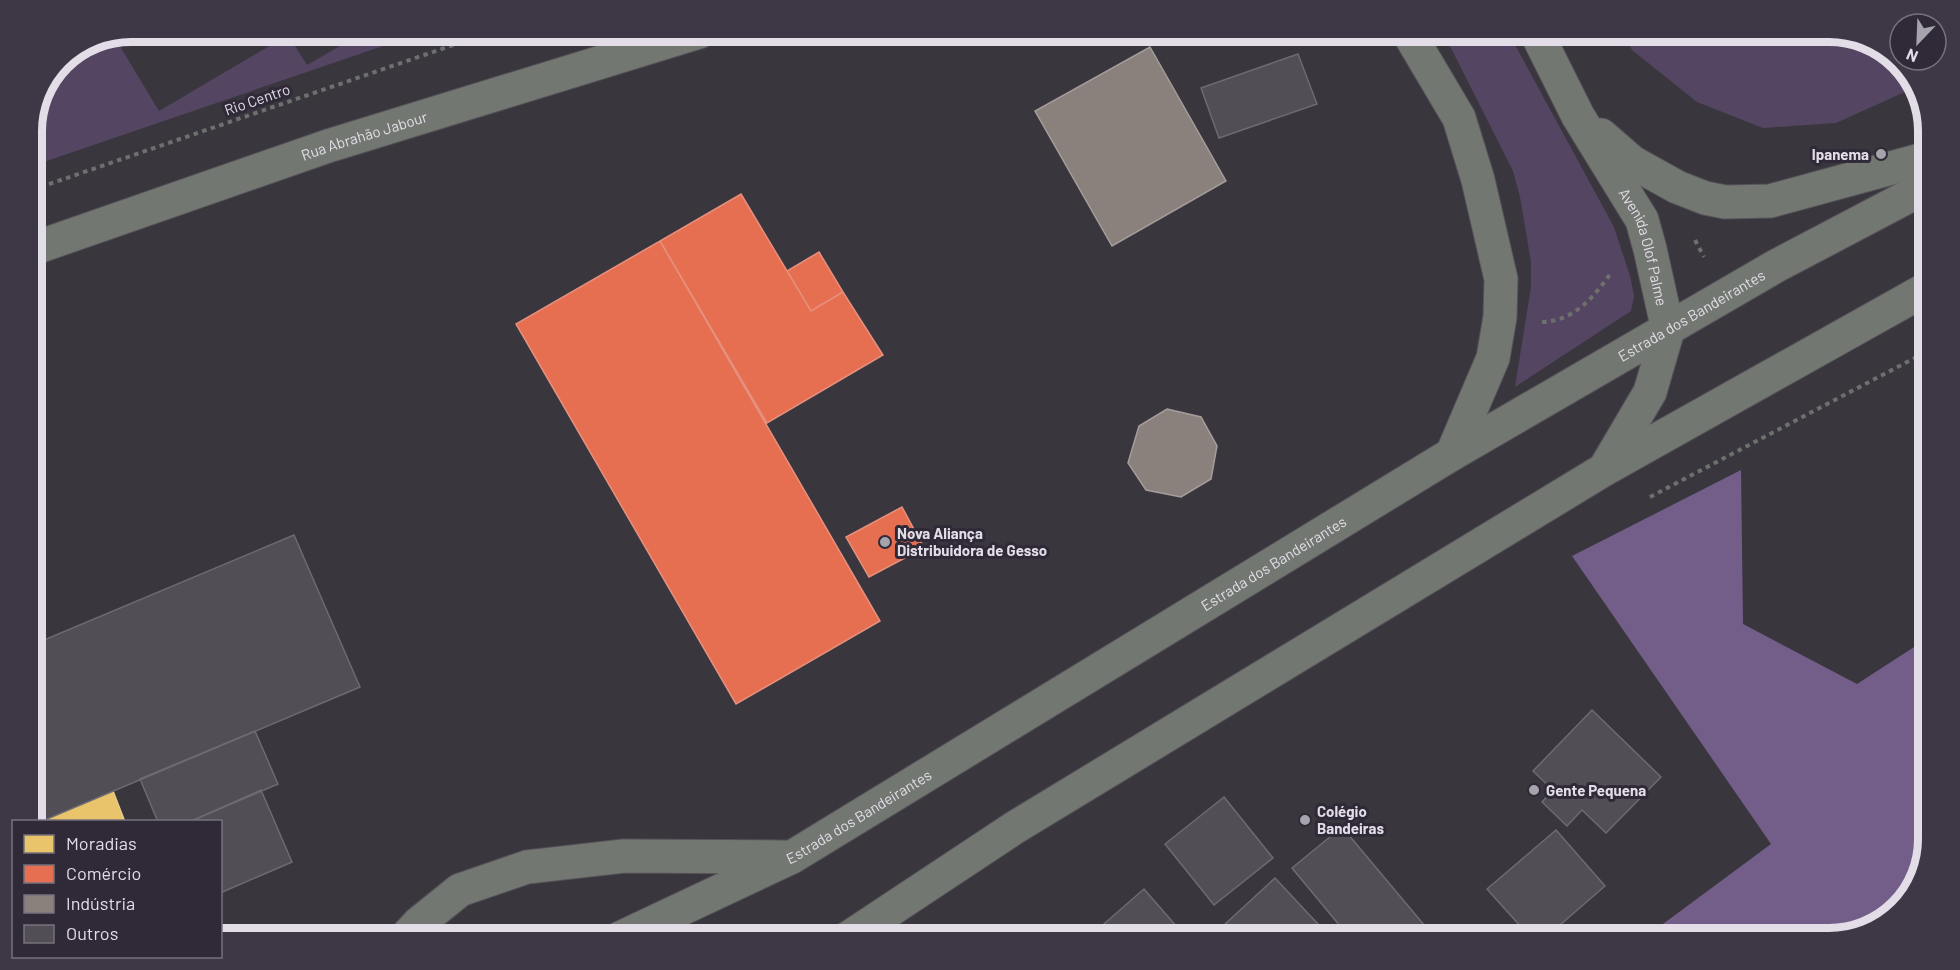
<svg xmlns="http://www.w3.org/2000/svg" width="1960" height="970" font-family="Barlow,sans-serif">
  <rect width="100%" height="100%" fill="#3a363e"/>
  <path fill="#544662" d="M364,32H424L32,166V124L61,60L115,38L159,111L288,35L307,65Z
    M1440,32H1508L1614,227L1630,276L1634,296L1631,311L1515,387L1531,287V262L1520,197L1513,171L1451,48Z
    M1622,32H1829L1873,42L1912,76L1916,87L1836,123L1763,128L1697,102L1632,50Z"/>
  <path fill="#725e88" d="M1741,470L1743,624L1857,684L1928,638V839L1918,883L1884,922L1830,938H1644L1771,844L1572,556Z"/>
  <path fill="#e9c46a" stroke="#e7cc90" stroke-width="1.5" d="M113,791L125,822H40Z"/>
  <path fill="#e76f51" stroke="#e6907e" stroke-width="1.5" d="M741,194L811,311L843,292L883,355L767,423L660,241Z
    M660,241L880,621L736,704L516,324Z
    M819,252L843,292L811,311L787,271Z
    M902,507L924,548L869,577L846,537Z"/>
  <path fill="#8a817c" stroke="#a49d9c" stroke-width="1.5" d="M1150,47L1226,181L1112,246L1035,111Z
    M1167,409L1201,417L1217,446L1211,479L1181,497L1146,490L1128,463L1139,426Z"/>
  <path fill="#524e56" stroke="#6d6a71" stroke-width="1.5" d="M1298,54L1317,104L1219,138L1201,88Z
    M294,535L360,687L40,822H32V645Z
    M1592,710L1661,777L1606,833L1582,810L1567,826L1542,802L1553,790L1533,771Z
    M255,731L278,784L189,822H158L140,779Z
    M261,790L292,862L220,893V822H189Z
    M1224,797L1273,858L1214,905L1165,844Z
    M1342,827L1435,938H1350L1292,868Z
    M1556,830L1605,886L1545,938H1531L1487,889Z
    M1275,878L1331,938H1235L1223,926Z
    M1144,889L1177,927L1164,938H1091L1089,937Z"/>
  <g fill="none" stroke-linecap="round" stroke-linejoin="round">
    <defs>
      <g id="secondary">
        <path d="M1408,32L1459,118L1478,180L1501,279L1500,317L1493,358L1452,454"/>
        <path id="s1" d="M1536,32L1578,116L1642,220L1650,249L1668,330L1650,392L1607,465"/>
        <path d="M1601,135L1632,162L1677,187L1705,198L1725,202L1770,201L1928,158"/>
        <path id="s2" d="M32,249L328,146L699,32"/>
        <path d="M405,938L419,923L460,890L527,867L624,856L784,857"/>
        <path id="s3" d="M620,938L792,857L1452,454L1776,266L1928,186"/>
        <path d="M848,938L1014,828L1605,469L1928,288"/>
      </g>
    </defs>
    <use href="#secondary" stroke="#555258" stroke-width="35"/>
    <path stroke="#6e706e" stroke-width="4" stroke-dasharray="4.5 4.5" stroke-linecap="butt" d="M32,190L491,32
      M1695,240L1704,257
      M1542,322C1574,321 1594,297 1611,273
      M1650,497L1928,351"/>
    <use href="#secondary" stroke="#737772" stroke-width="33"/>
  </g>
  <g fill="#a7a3ac" stroke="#302937" stroke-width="2">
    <circle cx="1881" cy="154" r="6"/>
    <circle cx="885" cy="542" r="6"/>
    <circle cx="1534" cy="790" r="6"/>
    <circle cx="1305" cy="820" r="6"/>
  </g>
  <g text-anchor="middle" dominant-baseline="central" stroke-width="6" stroke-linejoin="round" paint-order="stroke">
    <g font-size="15" fill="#e2dde7" stroke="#302937">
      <text transform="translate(257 99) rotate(-19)">Rio Centro</text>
      <text stroke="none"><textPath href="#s2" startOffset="351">Rua Abrahão Jabour</textPath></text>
      <text stroke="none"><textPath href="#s1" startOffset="242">Avenida Olof Palme</textPath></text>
      <text stroke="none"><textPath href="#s3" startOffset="1240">Estrada dos Bandeirantes</textPath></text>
      <text stroke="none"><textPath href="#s3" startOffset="754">Estrada dos Bandeirantes</textPath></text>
      <text stroke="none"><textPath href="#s3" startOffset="268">Estrada dos Bandeirantes</textPath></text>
    </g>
    <g font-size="15" font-weight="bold" fill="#e2dde7" stroke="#302937" text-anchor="start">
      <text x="1869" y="154" text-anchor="end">Ipanema</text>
      <text x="897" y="533">Nova Aliança<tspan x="897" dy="17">Distribuidora de Gesso</tspan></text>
      <text x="1546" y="790">Gente Pequena</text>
      <text x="1317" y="811">Colégio<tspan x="1317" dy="17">Bandeiras</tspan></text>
    </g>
  </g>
  <path d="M0 0H1960V970H0ZM131 42H1829A89 89 0 0 1 1918 131V839A89 89 0 0 1 1829 928H131A89 89 0 0 1 42 839V131A89 89 0 0 1 131 42Z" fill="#3e3745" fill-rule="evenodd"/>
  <path fill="none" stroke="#e2dde7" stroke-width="8" d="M131 42H1829A89 89 0 0 1 1918 131V839A89 89 0 0 1 1829 928H131A89 89 0 0 1 42 839V131A89 89 0 0 1 131 42Z"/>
  <rect x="12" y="820" width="210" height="138" fill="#302937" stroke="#77717d" stroke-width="1.5"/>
  <rect x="24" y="835" width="30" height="18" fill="#e9c46a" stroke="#77717d" stroke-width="1.5"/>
  <text x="66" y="850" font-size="18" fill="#e2dde7">Moradias</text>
  <rect x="24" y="865" width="30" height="18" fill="#e76f51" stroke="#77717d" stroke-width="1.5"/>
  <text x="66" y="880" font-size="18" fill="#e2dde7">Comércio</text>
  <rect x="24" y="895" width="30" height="18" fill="#8a817c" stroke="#77717d" stroke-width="1.5"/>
  <text x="66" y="910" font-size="18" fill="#e2dde7">Indústria</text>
  <rect x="24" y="925" width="30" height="18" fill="#524e56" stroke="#77717d" stroke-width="1.5"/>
  <text x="66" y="940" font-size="18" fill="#e2dde7">Outros</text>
  <g transform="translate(1918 42) rotate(203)"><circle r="28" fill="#302937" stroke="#77717d" stroke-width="1.5"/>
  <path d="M0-4.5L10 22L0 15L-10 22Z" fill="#a7a3ac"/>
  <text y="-9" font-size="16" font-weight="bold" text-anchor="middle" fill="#e2dde7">N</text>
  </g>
</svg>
